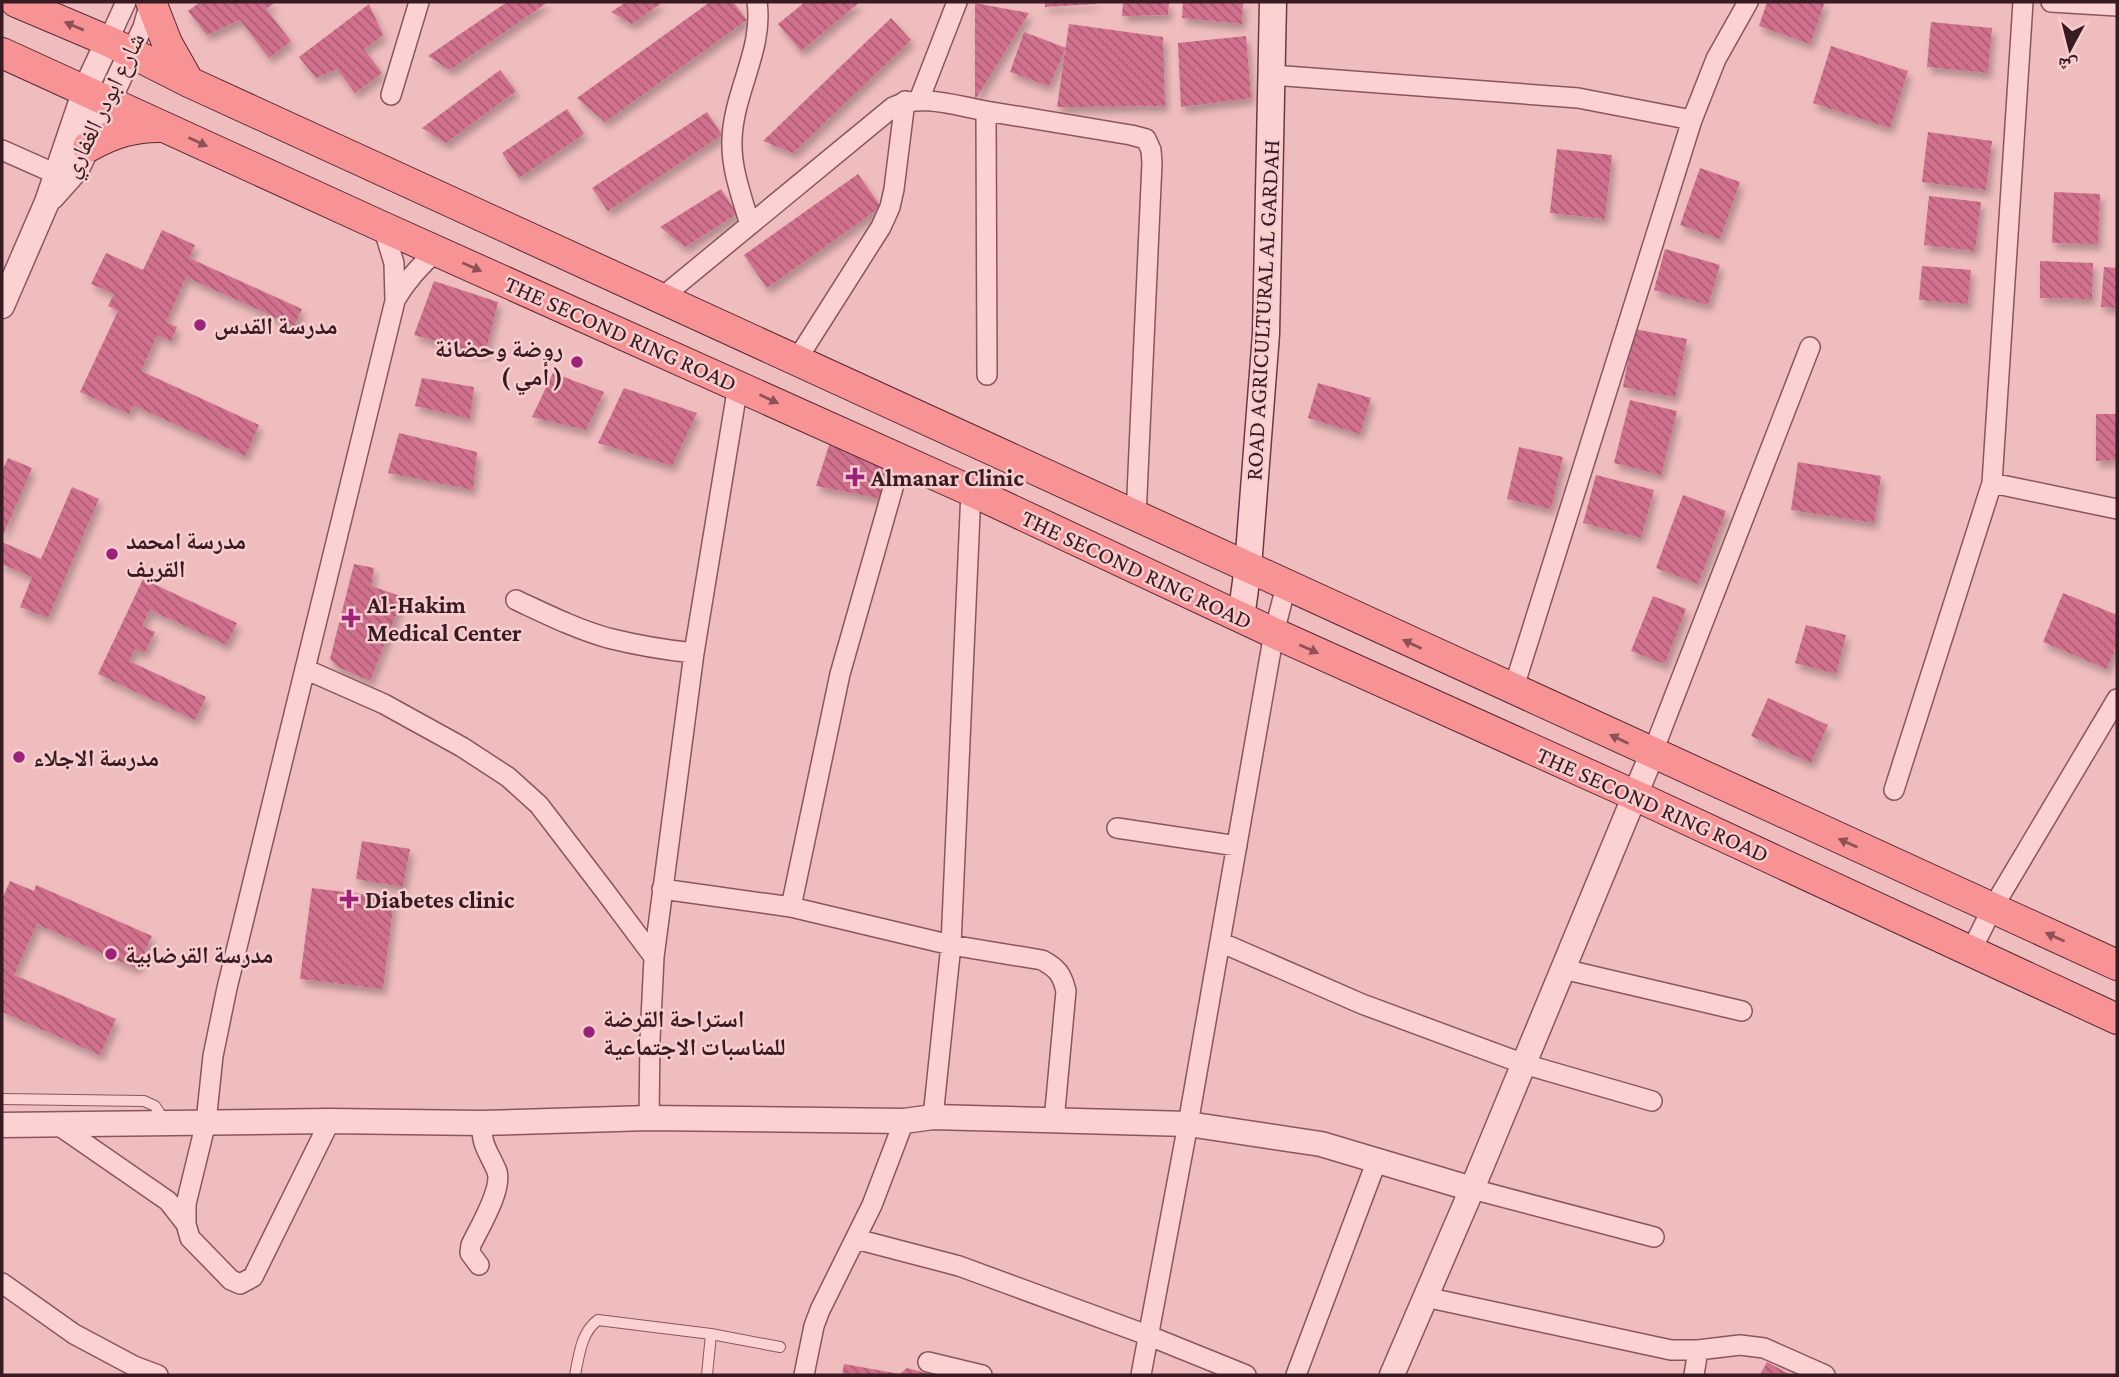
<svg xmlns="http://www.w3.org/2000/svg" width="2119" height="1377" font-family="'Crimson Pro','Noto Naskh Arabic',serif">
  <defs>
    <pattern id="building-back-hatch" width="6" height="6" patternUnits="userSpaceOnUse" patternTransform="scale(1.75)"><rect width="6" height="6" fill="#d1718e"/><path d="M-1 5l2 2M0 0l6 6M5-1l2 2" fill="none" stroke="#ab5c74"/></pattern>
    <filter id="shadow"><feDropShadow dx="3.5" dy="6" stdDeviation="3.5" flood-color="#0004"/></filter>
  </defs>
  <rect width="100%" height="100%" fill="#f0bdbe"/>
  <path fill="url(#building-back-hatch)" filter="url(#shadow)" d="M200,2H276L266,9L291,41L269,58L240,20L207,35L188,11Z
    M507,2H548L450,70L428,56Z
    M626,2H663L632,24L611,12Z
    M710,2H733L747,20L605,122L577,98Z
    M805,2H860L801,51L778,24Z
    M1045,2H1096V4L1045,7Z
    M1123,2H1169L1168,15L1122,16Z
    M1183,2H1243L1242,24L1182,18Z
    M1767,2H1825L1810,44L1759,26Z
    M975,3L1029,13L975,100Z
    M369,4L383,35L364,49L382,73L355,93L337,69L316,78L299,57Z
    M891,18L911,40L793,153L763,141Z
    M1931,22L1992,28L1988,73L1927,67Z
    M1069,24L1163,37L1165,106L1057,107Z
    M1024,32L1066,48L1049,86L1010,72Z
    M1246,36L1251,98L1181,107L1178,43Z
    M1831,46L1908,71L1890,128L1813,103Z
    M500,70L516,91L446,143L422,128Z
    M567,109L584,134L519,178L502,153Z
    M707,112L722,135L608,211L592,188Z
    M1928,132L1992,141L1986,190L1922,182Z
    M1557,149L1612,155L1605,219L1550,213Z
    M1700,168L1740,182L1720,239L1680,225Z
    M858,174L881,207L767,288L744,255Z
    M721,189L737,214L685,247L660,227Z
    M2054,192L2100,194L2098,244L2052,243Z
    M1929,196L1981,202L1975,251L1924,245Z
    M162,230L195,245L189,258L302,309L294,326L186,277L166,322L177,327L171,341L157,335L141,371L259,425L245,456L133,405L129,414L80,392L118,311L108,306L114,294L91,284L106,253L143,270Z
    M1665,249L1720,265L1708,305L1654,290Z
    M2040,261L2093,263L2092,299L2040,298Z
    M1922,266L1971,270L1968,304L1919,300Z
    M2104,267L2117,268V308L2101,307Z
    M434,281L498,302L485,354L414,335Z
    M1634,329L1687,339L1675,397L1623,387Z
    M553,373L604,392L586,430L532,417Z
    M422,378L474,387L470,419L415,406Z
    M1318,383L1371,398L1360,434L1308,418Z
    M624,388L697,413L672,466L598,443Z
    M1630,400L1677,411L1661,475L1614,463Z
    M2096,414H2117V460L2096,461Z
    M399,433L477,452L473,490L388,473Z
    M831,439L894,468L887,500L816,486Z
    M1519,447L1563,457L1551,509L1507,499Z
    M8,458L32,468L2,538V471Z
    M1798,462L1881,476L1874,523L1791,510Z
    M1596,475L1654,490L1641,538L1583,523Z
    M72,487L99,499L48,618L20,607L32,577L2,564V542L41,559Z
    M1683,495L1726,511L1698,584L1656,568Z
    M354,564L374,568L371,586L403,597L370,681L338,667L330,659Z
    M143,579L237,623L226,645L150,610L142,626L155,632L144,653L135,649L129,661L206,697L195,720L98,674Z
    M2063,593L2117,615V645L2107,669L2043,642Z
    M1653,596L1686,609L1665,664L1631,651Z
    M1806,625L1846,635L1836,674L1795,663Z
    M1768,698L1828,725L1811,763L1751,736Z
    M362,841L410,849L403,887L356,879Z
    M10,881L34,891L36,885L152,936L137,969L37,924L14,975L116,1019L100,1055L2,1012V899Z
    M312,888L394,898L383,989L300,979Z
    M1767,1362L1791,1375H1760Z
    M844,1364L900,1374L907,1368L933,1375H842Z"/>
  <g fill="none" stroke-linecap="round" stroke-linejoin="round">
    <defs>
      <path id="service" d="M2,1099L144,1101L155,1106L164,1120
        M575,1375C579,1356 581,1332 598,1320L711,1334L780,1347
        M707,1375L711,1334"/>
      <path id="minor" d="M2051,2L2117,6
        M108,41L126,2
        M131,52L143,27L150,2
        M1272,75L1578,98L1692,120
        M391,95L419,2
        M919,100L957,2
        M2,150L56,174
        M750,225C742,197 731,170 732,140C733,93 764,49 757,2
        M661,298L893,107C921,93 956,106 986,111
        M395,300C407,280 419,266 437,251
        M796,361L881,227L890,207L894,189L905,101
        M987,375L986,111L1131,135L1146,139L1151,150L1152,163L1136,517
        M1992,483L2117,509
        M516,600C546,614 576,629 608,638C636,645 665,650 694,653
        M305,669L384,704L462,747L508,777L539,805L604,890L654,957L650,1040L649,1118
        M1513,690L1692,120L1716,59L1748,2
        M1652,754L1810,347
        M1894,790L1992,483L2023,2
        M1117,828L1237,846
        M662,889L791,907L951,945L1042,960C1057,968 1062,974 1066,991L1054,1121
        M791,907L840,674L901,460
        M1220,942L1362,1004L1524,1064L1652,1101
        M1971,951L1992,909L2117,699
        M654,957L694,653L738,385
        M1563,969L1742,1011
        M933,1117L951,945L971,491
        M330,1121L253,1277L240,1284L231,1280L190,1238L186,1224V1204L206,1122L213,1056L227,988L395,301L394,263L383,227
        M58,1125L168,1201L186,1224
        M1472,1189L1654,1237
        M856,1239L959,1266L1147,1335L1246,1375
        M479,1265L470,1253L471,1245C479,1228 505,1186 496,1169C486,1147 483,1148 481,1123
        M2,1283L74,1334L134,1366L158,1375
        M1425,1297L1671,1350H1698L1740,1345L1764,1348L1825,1375
        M928,1362L982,1375
        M804,1375L814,1326L820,1310L872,1205L904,1121
        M1141,1375L1188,1124L1274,633L1286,586
        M1296,1375L1377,1160
        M1694,1375L1698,1350"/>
      <path id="tertiary" d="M52,197L77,169L131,52
        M2,306L47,202L85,90L108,41
        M2,1125L330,1121L481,1123L649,1118L904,1121L933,1117L1188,1124L1321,1144L1472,1189
        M1392,1375L1472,1189L1652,754"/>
      <path id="secondary" d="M1241,618L1248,567L1266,334L1273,2"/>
      <path id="primary" d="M16,2L108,41L189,82L2117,965
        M151,2L167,43L189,82
        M2,53L383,227L971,491L1274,633L1634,795L2117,1019
        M88,147C113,133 135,126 164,127"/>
    </defs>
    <use href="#service" stroke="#8a555f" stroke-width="12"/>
    <use href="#minor" stroke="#8a555f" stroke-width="22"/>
    <use href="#tertiary" stroke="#8a555f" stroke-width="27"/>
    <use href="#secondary" stroke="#6b3944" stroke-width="29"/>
    <use href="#primary" stroke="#572a36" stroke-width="32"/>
    <use href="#service" stroke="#fbd1d2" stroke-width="10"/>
    <use href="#minor" stroke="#fbd1d2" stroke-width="19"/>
    <use href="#tertiary" stroke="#fbd1d2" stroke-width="24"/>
    <use href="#secondary" stroke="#fbd1d2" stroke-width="26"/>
    <use href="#primary" stroke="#f79295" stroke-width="30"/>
  </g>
  <defs><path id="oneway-solid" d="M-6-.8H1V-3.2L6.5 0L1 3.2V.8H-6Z" transform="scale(1.75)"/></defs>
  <g fill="#8e5156">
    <use href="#oneway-solid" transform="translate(74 26) rotate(-157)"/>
    <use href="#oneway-solid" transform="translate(198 142) rotate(25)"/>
    <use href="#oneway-solid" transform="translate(472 267) rotate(24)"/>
    <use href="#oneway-solid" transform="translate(769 399) rotate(25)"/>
    <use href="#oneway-solid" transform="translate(1412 644) rotate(-155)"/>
    <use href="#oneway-solid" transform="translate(1309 649) rotate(24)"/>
    <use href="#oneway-solid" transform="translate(1619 739) rotate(-155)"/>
    <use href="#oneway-solid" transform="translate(1848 843) rotate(-156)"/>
    <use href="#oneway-solid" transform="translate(2055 937) rotate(-156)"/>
  </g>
  <g fill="#9c217b" stroke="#f7cdce" stroke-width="2.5">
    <circle cx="200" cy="325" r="7"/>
    <circle cx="577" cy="362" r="7"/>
    <path d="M851.5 466.5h7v7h7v7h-7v7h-7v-7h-7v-7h7z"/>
    <circle cx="112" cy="554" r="7"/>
    <path d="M347.5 607.5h7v7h7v7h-7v7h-7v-7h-7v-7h7z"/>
    <circle cx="19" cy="757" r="7"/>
    <path d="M345.5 888.5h7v7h7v7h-7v7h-7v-7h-7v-7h7z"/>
    <circle cx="111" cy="954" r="7"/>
    <circle cx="589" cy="1032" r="7"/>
  </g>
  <g text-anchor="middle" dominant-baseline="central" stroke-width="5" stroke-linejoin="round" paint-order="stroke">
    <g font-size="24" fill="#381b22" stroke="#f7cdce">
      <text transform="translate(103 105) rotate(-64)">شارع ابودر الغفاري</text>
      <text transform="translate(1262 310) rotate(-87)">ROAD AGRICULTURAL AL GARDAH</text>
      <text transform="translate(621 333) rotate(24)">THE SECOND RING ROAD</text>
      <text transform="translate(1137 569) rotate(25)">THE SECOND RING ROAD</text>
      <text transform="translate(1653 804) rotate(24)">THE SECOND RING ROAD</text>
    </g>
    <g font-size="24" font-weight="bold" fill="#381b22" stroke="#f7cdce" text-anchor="start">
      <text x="214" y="325">مدرسة القدس</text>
      <text x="563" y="348" text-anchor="end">روضة وحضانة<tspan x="563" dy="28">( أمي )</tspan></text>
      <text x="871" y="477">Almanar Clinic</text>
      <text x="126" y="540">مدرسة امحمد<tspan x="126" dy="28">القريف</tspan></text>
      <text x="367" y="604">Al-Hakim<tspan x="367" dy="28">Medical Center</tspan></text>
      <text x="33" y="757">مدرسة الاجلاء</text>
      <text x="365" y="899">Diabetes clinic</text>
      <text x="125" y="954">مدرسة القرضابية</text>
      <text x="603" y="1018">استراحة القرضة<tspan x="603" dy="28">للمناسبات الاجتماعية</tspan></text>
    </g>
  </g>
  <rect width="2119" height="1377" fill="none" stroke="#381b22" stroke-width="7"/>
  <g transform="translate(2070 49) rotate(187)" stroke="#f7cdce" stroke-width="5" paint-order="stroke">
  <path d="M0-5L12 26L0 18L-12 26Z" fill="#381b22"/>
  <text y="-10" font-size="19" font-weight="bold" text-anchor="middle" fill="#381b22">ش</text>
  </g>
</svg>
